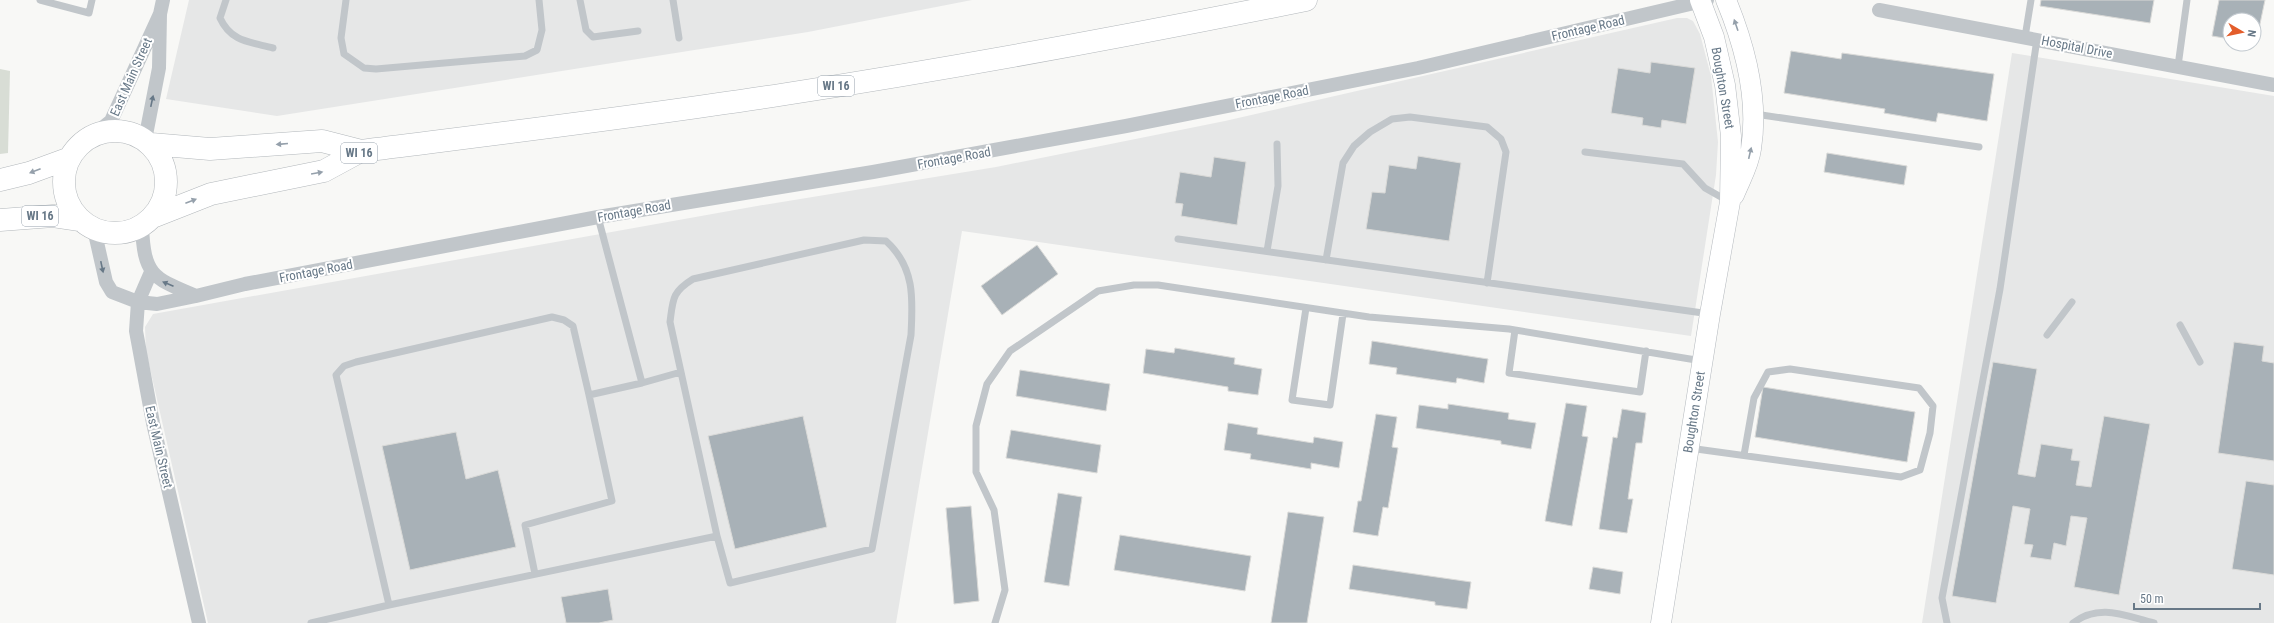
<svg xmlns="http://www.w3.org/2000/svg" width="2274" height="623" font-family="'Roboto Condensed',sans-serif">
  <rect width="100%" height="100%" fill="#f8f8f6"/>
  <path fill="#e6e7e7" d="M189,0H972L808,32L277,116L166,99Z
    M1677,18H1687L1693,21L1700,34L1711,76L1718,142L1716,175L1691,336L962,231L896,623H208L146,351L145,327L153,314L757,206L996,167L1225,121Z
    M2012,53L2274,96V623H1922Z"/>
  <path fill="#d8ddd5" d="M0,69L10,71L8,153L0,154Z"/>
  <path fill="#a8b1b7" stroke="#dadad8" d="M2041,0H2154L2150,23L2040,6Z
    M2219,0H2265L2256,43H2254V20H2230V39L2212,36Z
    M1791,51L1841,59L1842,53L1994,74L1987,121L1938,113L1936,122L1884,113L1885,109L1784,93Z
    M1651,62L1695,68L1686,124L1662,120L1661,128L1642,125L1643,118L1611,113L1618,68L1650,73Z
    M1827,153L1907,166L1904,185L1824,172Z
    M1418,156L1461,163L1449,241L1366,229L1372,192L1385,193L1389,165L1416,169Z
    M1214,157L1246,162L1237,225L1181,216L1183,204L1175,203L1180,172L1211,177Z
    M1037,245L1058,274L1002,315L981,286Z
    M1372,341L1488,359L1484,383L1457,378L1456,383L1396,374L1397,368L1369,364Z
    M2234,342L2264,346L2262,361L2274,363V461L2218,453Z
    M1175,348L1235,358L1234,364L1262,369L1258,395L1228,391V387L1143,373L1146,349L1174,353Z
    M1993,362L2037,369L2018,474L2035,477L2041,444L2073,449L2071,460L2080,461L2076,485L2091,487L2104,416L2150,424L2119,595L2074,587L2087,518L2071,516L2066,546L2054,543L2051,560L2030,557L2033,545L2024,544L2030,509L2013,506L1996,603L1952,596Z
    M1020,370L1110,384L1106,411L1016,396Z
    M1763,387L1915,412L1907,462L1755,437Z
    M1566,403L1587,406L1582,436L1588,437L1572,526L1545,521Z
    M1448,404L1509,413L1508,419L1536,423L1531,449L1501,444V441L1416,428L1419,405L1448,409Z
    M1622,409L1646,413L1642,443H1636L1628,499H1633L1627,533L1599,529L1613,437L1617,438Z
    M1376,414L1397,417L1392,447L1398,448L1388,508L1383,507L1378,536L1353,532L1358,501H1361Z
    M803,416L827,527L735,549L708,436Z
    M1228,423L1258,428L1257,434L1313,443L1314,437L1343,442L1339,468L1311,463V469L1250,459L1251,454L1224,450Z
    M1011,430L1101,445L1097,473L1006,458Z
    M456,432L466,479L498,470L516,547L410,570L382,446Z
    M2246,481L2274,485V575L2232,569Z
    M1058,493L1082,497L1069,586L1044,582Z
    M971,506L979,601L954,604L946,508Z
    M1288,512L1324,517L1307,623H1271Z
    M1120,535L1251,556L1245,591L1114,570Z
    M1353,565L1471,582L1467,609L1435,605V602L1349,589Z
    M1593,567L1623,572L1620,594L1589,589Z
    M608,589L613,620L599,623H566L561,597Z"/>
  <g fill="none" stroke-linecap="round" stroke-linejoin="round">
    <defs>
      <path id="secondary" d="M1726,0C1745,46 1759,99 1751,149C1749,165 1740,180 1734,195
        M1661,623L1710,314L1730,202L1731,136L1725,85L1714,37L1700,0"/>
      <path id="highway" d="M64 182a51 51 0 1 1 102 0a51 51 0 1 1-102 0Z
        M151,144L210,149L322,141L361,151L324,171L211,194L155,216
        M361,151C503,133 645,116 786,94C960,67 1133,35 1306,0
        M0,180L29,173L70,158
        M0,220L53,216L80,220"/>
    </defs>
    <use href="#secondary" stroke="#b4b9be" stroke-width="21"/>
    <use href="#highway" stroke="#b2b7bb" stroke-width="23"/>
    <path stroke="#c1c6ca" stroke-width="7" d="M40,0L89,13L92,0
      M226,0L220,18C231,42 250,42 273,48
      M346,0L341,38L344,54L364,68L376,69L525,56L537,50L542,30L539,0
      M580,0L586,30L593,37L638,31
      M673,0L679,38
      M2025,37L2031,0
      M2178,66L2187,0
      M1755,114L1979,147
      M1585,152L1683,164L1705,188L1728,201
      M1178,239L1710,314
      M1267,251L1278,186L1277,144
      M1326,260L1343,163L1354,146L1370,132L1392,119L1410,117L1487,127L1501,139L1506,152L1487,283
      M1306,308L1292,400L1330,405L1343,314
      M2180,325L2200,362
      M1515,330L1509,373L1640,392L1646,351
      M2047,335L2072,302
      M642,383L681,372
      M1689,448L1901,477L1920,470L1930,433L1933,406L1919,388L1790,369L1768,372L1754,398L1744,455
      M535,574L525,525L612,501L589,395
      M389,605L717,536L730,583L872,549L911,335C913,299 915,267 886,241L864,240L693,279C672,292 673,299 670,322L717,536
      M311,623L389,605L336,375L344,366L356,362L552,317L564,320L573,326L589,395L642,383L598,217
      M995,623L1005,590L994,510L976,472V426L987,384L1010,351L1098,291L1134,285H1158L1369,317L1509,329L1702,361
      M1947,623L1942,598L2000,289L2037,39
      M2073,623C2100,603 2125,616 2154,623"/>
    <path stroke="#c1c6ca" stroke-width="14" d="M1879,10L2274,85
      M160,14L163,0
      M95,134L111,121L160,14L159,68L145,140
      M94,229L106,282L112,292L138,302L157,304L196,296C153,278 144,276 142,226
      M151,272L138,302L136,331L153,423L199,623
      M196,296L245,284L598,217L873,172L1126,126L1418,68L1707,0"/>
    <use href="#secondary" stroke="#fff" stroke-width="20"/>
    <use href="#highway" stroke="#fff" stroke-width="22"/>
  </g>
  <defs><path id="oneway-solid" d="M-6-.8H1V-3.2L6.5 0L1 3.2V.8H-6Z"/></defs>
  <g fill="#95a0ab">
    <use href="#oneway-solid" transform="translate(1736 25) rotate(-109)"/>
    <use href="#oneway-solid" transform="translate(282 144) rotate(175)"/>
    <use href="#oneway-solid" transform="translate(1750 153) rotate(-77)"/>
    <use href="#oneway-solid" transform="translate(35 171) rotate(159)"/>
    <use href="#oneway-solid" transform="translate(317 173) rotate(-10)"/>
    <use href="#oneway-solid" transform="translate(191 201) rotate(-21)"/>
  </g>
  <g fill="#677887">
    <use href="#oneway-solid" transform="translate(152 101) rotate(-78)"/>
    <use href="#oneway-solid" transform="translate(102 267) rotate(78)"/>
    <use href="#oneway-solid" transform="translate(168 284) rotate(-157)"/>
  </g>
  <g text-anchor="middle" dominant-baseline="central" stroke-width="4" stroke-linejoin="round" paint-order="stroke">
    <g fill="#fff" stroke="#95a0ab" stroke-width="1">
      <rect x="818" y="76" width="36" height="20" rx="3"/>
      <rect x="341" y="143" width="36" height="20" rx="3"/>
      <rect x="22" y="206" width="36" height="20" rx="3"/>
    </g>
    <g font-size="12" font-weight="bold" fill="#677887">
      <text x="836" y="86">WI 16</text>
      <text x="359" y="153">WI 16</text>
      <text x="40" y="216">WI 16</text>
    </g>
    <g font-size="13" fill="#677887" stroke="#fff">
      <text transform="translate(1588 28) rotate(-13)">Frontage Road</text>
      <text transform="translate(2077 47) rotate(11)">Hospital Drive</text>
      <text transform="translate(131 77) rotate(-66)">East Main Street</text>
      <text transform="translate(1723 88) rotate(80)">Boughton Street</text>
      <text transform="translate(1272 97) rotate(-11)">Frontage Road</text>
      <text transform="translate(954 158) rotate(-10)">Frontage Road</text>
      <text transform="translate(634 211) rotate(-10)">Frontage Road</text>
      <text transform="translate(316 271) rotate(-11)">Frontage Road</text>
      <text transform="translate(1694 412) rotate(-81)">Boughton Street</text>
      <text transform="translate(159 447) rotate(77)">East Main Street</text>
    </g>
  </g>
  <g transform="translate(2242 32) rotate(99)"><circle r="19" fill="#ffffff" stroke="#c2c9cf"/>
  <path d="M0-3L7 15L0 10L-7 15Z" fill="#e35d2b"/>
  <text y="-6" font-size="11" font-weight="bold" text-anchor="middle" fill="#677887">N</text>
  </g>
  <path d="M2134 603v6h126v-6" fill="none" stroke="#677887" stroke-width="2"/>
  <text x="2140" y="603" font-size="12" fill="#677887" stroke="#ffffff" stroke-width="3" paint-order="stroke">50 m</text>
</svg>
